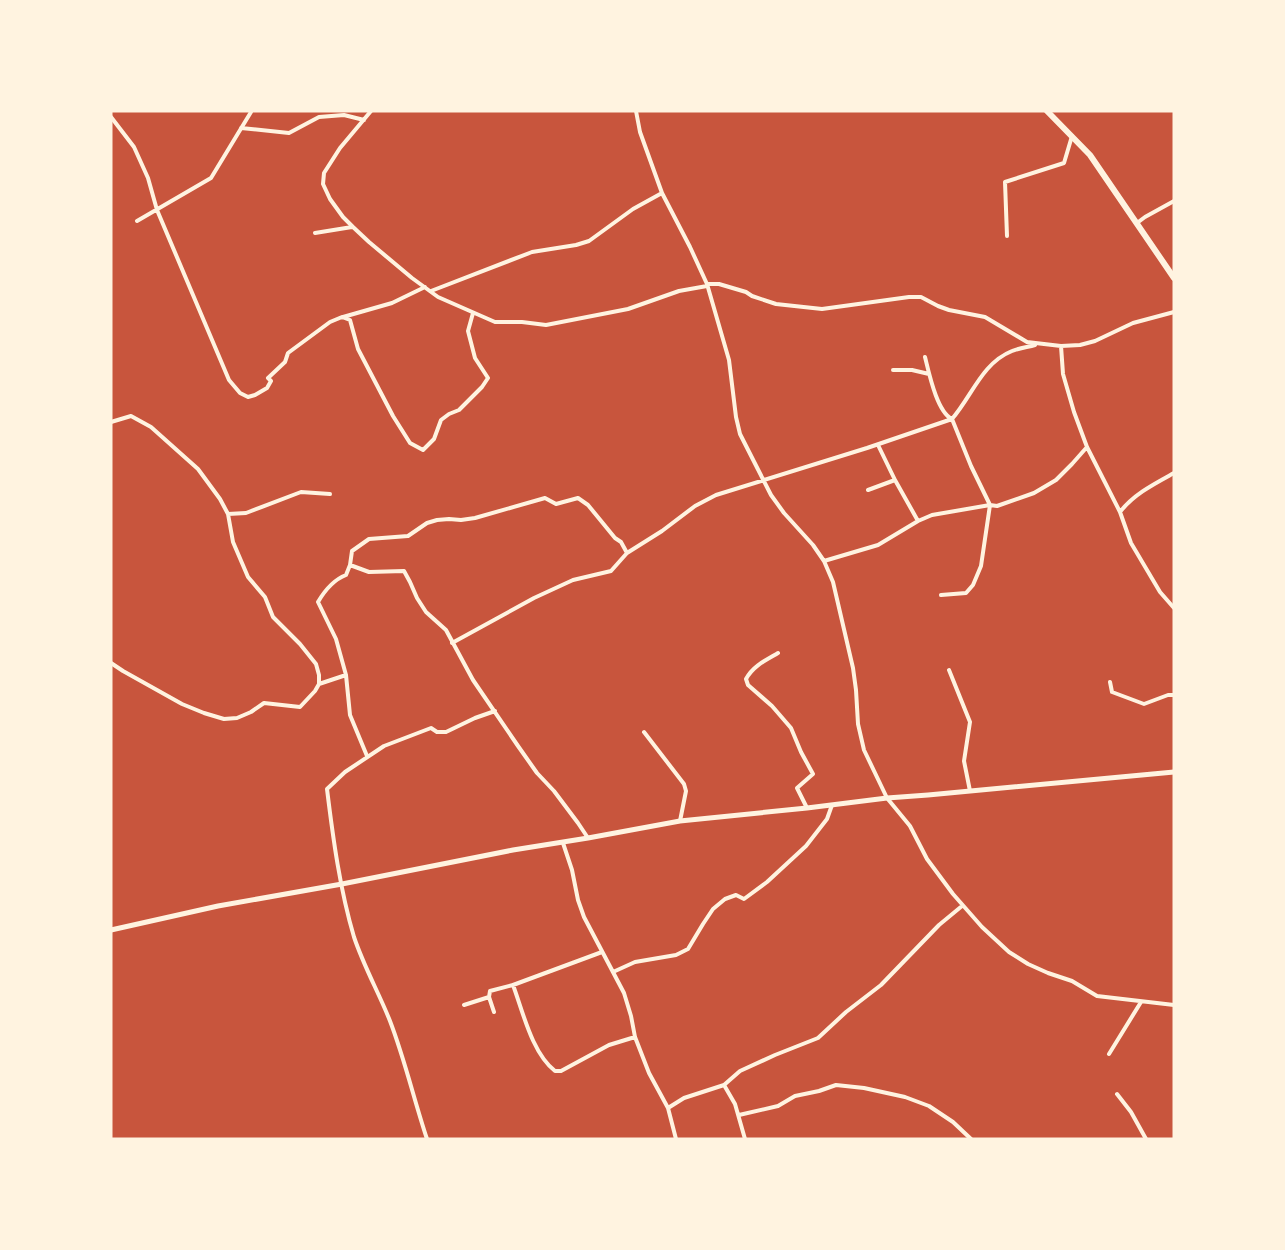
<svg xmlns="http://www.w3.org/2000/svg" width="1285" height="1250" font-family="Helvetica,sans-serif">
  <rect width="100%" height="100%" fill="#c8553d"/>
  <g fill="none" stroke-linecap="round" stroke-linejoin="round">
    <path stroke="#fff3e0" stroke-width="4" d="M371,111L340,148L324,173L323,184L330,199L343,217L353,227L369,242L412,278L438,297L495,322H522L546,325L628,309L679,291L707,286
      M636,111L640,132L662,193L690,247L707,284L729,360L736,417L740,434L771,495L784,513L813,545L824,561L833,582L853,668L856,690L858,724L864,750L887,798L910,826L927,859L953,894L982,927L1009,952L1028,964L1048,973L1072,981L1097,996L1174,1005
      M111,117L134,147L148,178L157,210L229,380L240,393L248,397L255,395L267,388L271,381L268,378L285,362L288,353L330,322L342,317L350,320L358,349L393,416L410,443L423,450L434,439L441,420L449,414L459,410L482,387L488,378L475,358L468,331L473,313
      M241,128L289,133L319,117L344,115L364,120
      M137,221L211,178L251,112
      M1137,223L1145,217L1174,201
      M315,233L352,227
      M1007,236L1005,182L1064,163L1072,136
      M707,284H719L746,292L752,296L776,304L822,309L909,297H921L938,306L949,310L985,317L1027,342L1061,346L1080,345L1095,341L1133,323L1174,312
      M431,291L532,252L576,245L589,241L633,209L662,193
      M343,317L392,303L425,287
      M1061,346L1063,374L1074,412L1087,447L1120,512L1131,543L1160,592L1174,608
      M893,370H912L929,374
      M111,422L131,416L151,427L198,469L220,499L228,514L233,542L248,577L265,597L273,617L300,644L316,664L319,675V684L315,691L300,707L264,703L251,712L237,718L224,719L204,713L182,704L123,671L111,663
      M895,480L918,521
      M868,490L895,480L878,445
      M1120,512C1134,494 1154,484 1174,473
      M228,514L246,513L301,492L330,494
      M824,561L878,545L918,521L932,515L990,505L997,506L1034,493L1056,480L1072,464L1087,447
      M350,565L369,572L404,571L410,582L417,598L426,612L446,630L473,680L518,746L537,773L554,791L578,823L588,838
      M941,595L966,593L973,585L981,566L990,505L971,466L952,419C972,396 982,363 1012,351C1019,348 1028,347 1035,345
      M452,643L534,598L573,580L611,571L627,553L662,531L695,506L716,495L867,448L952,419C937,412 929,373 925,357
      M778,653C766,660 753,666 746,679L748,685L772,706L791,728L801,752L813,774L797,788L807,808
      M949,670L970,722L964,761L970,791
      M1110,682L1112,692L1144,704L1168,695H1174
      M319,684L346,675
      M644,732L684,784L686,791L680,821
      M367,756L350,715L346,675L336,639L318,602C325,590 333,580 346,575L350,565L352,551L369,539L408,536L427,523L437,520L449,519L461,520L475,518L545,498L556,504L578,498L588,505L615,538L621,542L627,553
      M563,843L572,870L578,900L584,917L624,993L631,1016L635,1037L649,1073L668,1108L676,1139
      M613,972L635,962L676,955L688,949L703,924L713,909L725,899L736,895L744,899L767,882L806,846L827,819L832,805
      M513,985C523,1012 532,1053 555,1071H561L609,1045L635,1037
      M464,1005L489,997
      M494,1012L489,997L490,991L513,985L602,952
      M1109,1054L1141,1002
      M724,1085L735,1104L745,1139
      M1117,1094L1131,1112L1146,1139
      M668,1108L684,1098L724,1085L740,1071L775,1055L818,1038L846,1012L881,985L939,925L962,906
      M739,1115L778,1106L795,1096L819,1091L836,1085L864,1088L905,1097L929,1106L953,1122L971,1139
      M427,1139C414,1100 405,1060 390,1021C379,993 364,967 354,937C340,890 333,838 327,789L345,772L384,746L431,728L437,732H446L475,718L495,711"/>
    <path stroke="#fff3e0" stroke-width="5" d="M111,930L218,906L342,884L513,850L588,838L680,821L807,808L887,798L928,795L1174,772"/>
    <path stroke="#fff3e0" stroke-width="6" d="M1047,111L1090,155L1174,278"/>
  </g>
  <rect width="1285" height="1250" fill="none" stroke="#fff3e0" stroke-width="225"/>
</svg>
